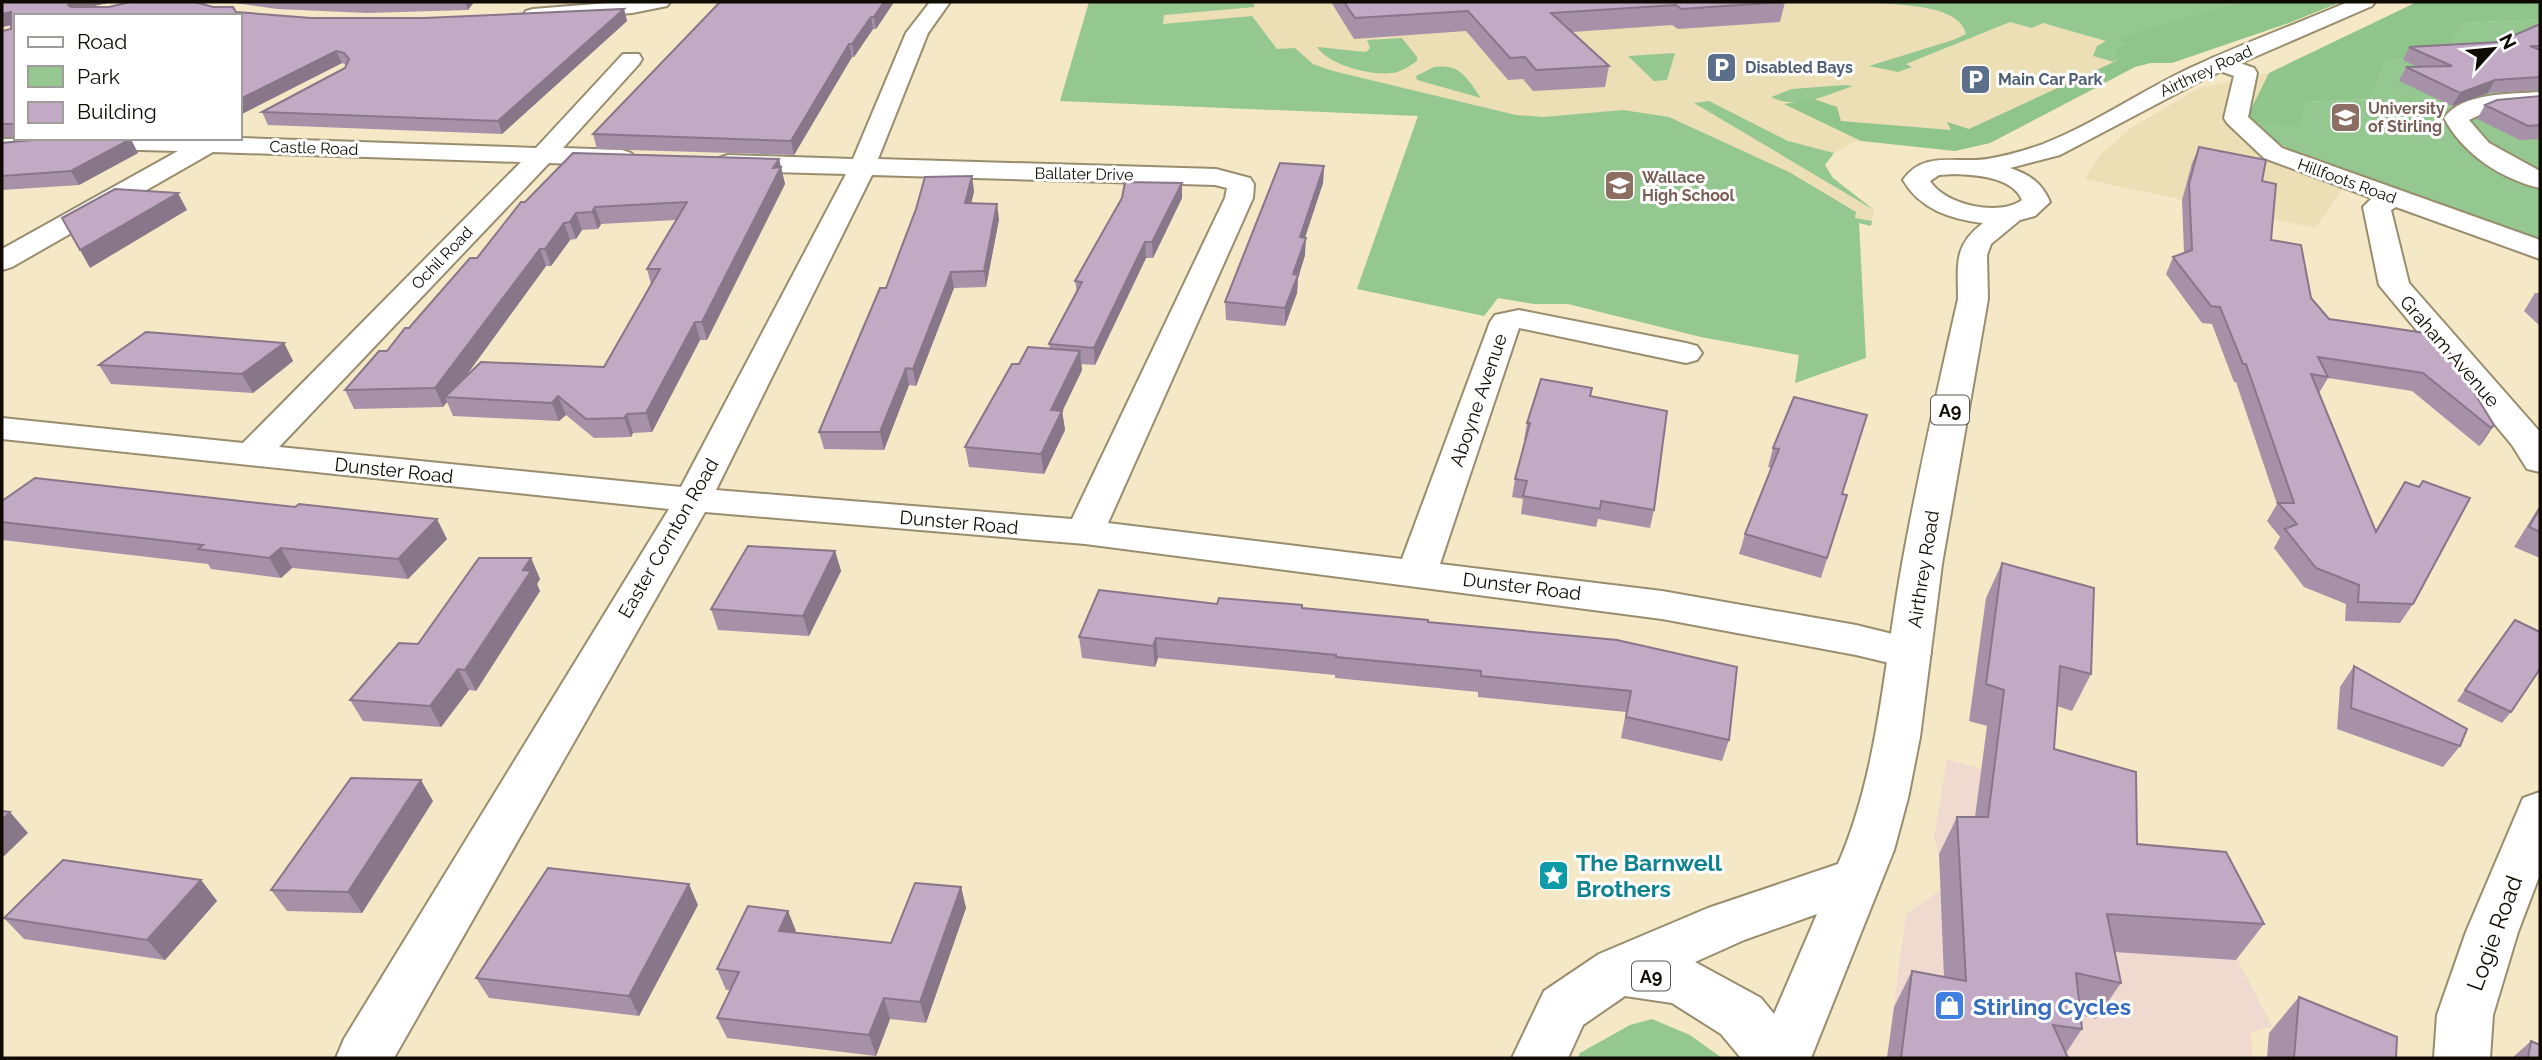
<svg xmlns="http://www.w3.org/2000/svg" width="2542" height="1060" font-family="Raleway,sans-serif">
  <rect width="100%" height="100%" fill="#f4e8c6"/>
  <path fill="#f0d9ce" d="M1947,759L2114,809V880L2201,889L2272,1026L2251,1033L2252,1058H1887L1906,914L1941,890L1939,854L1934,838Z"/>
  <path fill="#ecdeb5" d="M1089,2H2303L2130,58L2109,82L1990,143L1955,151L1865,140L1856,141L1832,154L1825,165L1833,178L1874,210L1871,226L1859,223L1866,358L1795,383L1799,355L1701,337L1568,304H1534L1498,298L1484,316L1357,289L1418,116L1060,101Z
    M2417,2H2540V246L2343,189L2315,228L2085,179L2100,155L2131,128L2199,88L2269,73Z"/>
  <path fill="#95c891" d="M1089,2H1253L1255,7L1164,15L1163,24L1252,16L1277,49L1295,48L1313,64L1333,71L1516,115L1543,117L1623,110L1669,117L1789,172L1856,212L1855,218L1872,221L1871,226L1859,223L1866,358L1795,383L1799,355L1701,337L1568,304H1534L1498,298L1484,316L1357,289L1418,116L1060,101Z
    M1863,2H2242L2120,40L2126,43L2114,62L2093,56L2097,46L2106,41L2043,23L2032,28L2010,22L1906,64L1912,67L1898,72L1869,66L1953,40L1966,34C1960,2 1888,5 1863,2Z
    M2540,19V239L2299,156L2245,121L2298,126L2306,102L2370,99L2386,62L2448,48L2463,23Z
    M1402,38L1417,57V61C1410,66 1401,72 1392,73C1371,76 1329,65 1317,47L1366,52L1370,48L1367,40Z
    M1675,53L1667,80L1654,81L1628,56Z
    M1434,67C1462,64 1466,78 1481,98L1417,80L1416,76Z
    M1844,85L1853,86C1827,95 1796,110 1771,97L1792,89Z
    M1709,101L1788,141L1834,153L1825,165L1833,178L1874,210L1694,103Z
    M1652,1019L1690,1035L1722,1058H1578L1580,1053L1630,1025Z"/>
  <path fill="#8fc48b" d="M2242,2H2341L2289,23L2172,63H2151L2135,67L1990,143L1955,151L1861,141L1784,104L1814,99L1837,107L1841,121L1951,130L1947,122L1969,129L2116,61V49L2126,44L2119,40L2140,31Z
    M2417,2H2540V19L2463,23L2448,48L2386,62L2370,99L2306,102L2299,127L2245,121L2269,73Z"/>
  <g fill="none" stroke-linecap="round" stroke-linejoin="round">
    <defs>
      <path id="minor" d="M621,2H670L667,6L632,13L533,21L526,19L523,15L526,11L533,9Z
        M930,2H950L928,33L878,159L1216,169L1250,178L1254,184L1253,198L1108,523L1402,559L1490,322L1495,315L1519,310L1686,343L1697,346L1702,353L1697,360L1686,363L1519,328L1440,564L1662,591L1856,625L1925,642L1931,653L1925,664L1910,668L1856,655L1662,619L1085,544L705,512L394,1058H336L344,1039L669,509L2,439V418L243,443L521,162L213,152L12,267L2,270V249L178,151L69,148L2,155V139L240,138L536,148L623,54H639L642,59L639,64L563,148L622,150L631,153L635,158L631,163L622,166L549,163L279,447L681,487L846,174L728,171L719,168L715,163L719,158L728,155L853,159L906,33ZM872,175L1215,185L1227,188L1225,198L1072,519L716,490Z
        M2220,56L2254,68L2257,73L2248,117L2282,148L2540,240V259L2396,207L2391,210L2409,283L2540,432V472L2527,469L2512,445L2379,285L2363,207L2372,198L2264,158L2227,123L2224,118L2234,76L2212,68L2209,63L2212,58Z
        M2540,92V106L2488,111L2469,120L2489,143L2540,171V188C2501,179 2463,154 2444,118C2462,92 2512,94 2540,92Z"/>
      <path id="secondary" d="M2540,792V874L2518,932L2493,1015L2490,1058H2434L2437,1015L2466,932L2523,798Z"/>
      <path id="primary" d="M2348,2H2375L2372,6L2206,78L2060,155L2010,168C2029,174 2042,183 2050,202L2035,216L2020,220L1991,244L1987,255L1988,299L1942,564L1920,737L1908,798L1894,850L1811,1058H1741L1721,1034L1672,1003L1625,996L1583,1025L1568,1058H1512L1544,991L1599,954L1708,908L1838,864C1879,770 1884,663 1902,564C1918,475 1938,387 1958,299C1958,264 1953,246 1983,223C1950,219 1920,209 1903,180C1921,154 1948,161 1975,160C1992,160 2027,150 2043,144C2094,124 2141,91 2190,68C2242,44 2296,24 2348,2ZM1955,174C1976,175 2013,177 2022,200C1999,217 1945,205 1930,181L1939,175ZM1817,914L1774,1014L1761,998L1695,962L1744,940Z"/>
    </defs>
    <use href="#minor" stroke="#988d6e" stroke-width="4"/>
    <use href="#secondary" stroke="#988d6e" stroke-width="4"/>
    <use href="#primary" stroke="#988d6e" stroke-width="4"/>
    <use href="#minor" fill="#fff" fill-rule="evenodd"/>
    <use href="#secondary" fill="#fff" fill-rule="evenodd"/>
    <use href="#primary" fill="#fff" fill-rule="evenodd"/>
  </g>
  <path fill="#a791a9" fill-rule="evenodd" d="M2,2H112L90,7H109L130,2H195L213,7H233L236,12L311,18H424L624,9L627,21L502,134L268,125L262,112L345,68L346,65L342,63L240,115V16H16V137H2V31L11,29V25L2,27Z
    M228,2H474L468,10L367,13L277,9Z
    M720,2H894L876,29H873L854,57H852L794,155L597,149L593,134Z
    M1331,2H1785L1780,22L1678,29L1672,25L1572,32L1609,66L1605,87L1533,91L1523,79L1508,80L1466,31L1354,39Z
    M2540,24V90L2488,93L2452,106L2399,81L2406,67H2418L2403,60L2409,47L2499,42Z
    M2540,96V139L2520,140L2477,119L2485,105Z
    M2,143L138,153L79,185L2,190Z
    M2199,147L2262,181L2271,240L2311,298L2329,319L2439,335L2494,425L2482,443L2479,446L2412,391L2328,378L2319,393L2375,531L2405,482L2413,604L2400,623L2345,621L2346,604L2304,587L2274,548L2280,537L2267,521L2277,504L2236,382H2234L2212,324L2202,323L2166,274L2173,257L2184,253L2182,200L2192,163Z
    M779,159L785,184L707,340H700L652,432L633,433L631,437L594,438L566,415L559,421L453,416L447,402L443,407L354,409L345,390L387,351L409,328L477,258L525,202ZM676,220L647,269L651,284L604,367L463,379L546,266H551L570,240L576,239L582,230L598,229L601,224Z
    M1324,166L1323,183L1305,238V255L1298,278L1297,293L1285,326L1226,320L1225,302Z
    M1182,183V198L1153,258H1146L1095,365L1081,364L1082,370L1062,411L1065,430L1044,474L969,467L965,447L1019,364L1050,349L1049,344L1077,292L1075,281L1122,198Z
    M974,191L971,203L999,219L986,287L954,288L916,386L909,385L884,450L824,449L819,432Z
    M2535,293H2540V326L2524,311Z
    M284,343L293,361L253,393L111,384L99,365Z
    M1591,396L1654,510L1650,528L1598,519L1596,527L1521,514L1523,499L1512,497L1515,479L1526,440H1524L1527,423Z
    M1794,397L1842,494L1847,495L1821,578L1739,554L1745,534L1771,468L1768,467L1773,448Z
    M2,501L447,539L408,579L292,568L281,578L211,569L208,564L2,540Z
    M2540,505V558L2514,547Z
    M835,551L841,571L809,636L718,630L711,609Z
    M531,558L540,579L537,584L540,591L476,691L469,690L441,727L363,721L350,700L418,644Z
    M2002,563L2091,674L2072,711L2057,706L2054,749L2137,844L2264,924L2236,960L2114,952L2121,983L2096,1019L2080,1015L2082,1029L2066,1053L2068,1058H1887L1894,1007L1912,971L1944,977L1939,854L1957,817H1975L1987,726L1969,721L1986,598Z
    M1217,604L1302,608L1428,622L1617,640L1729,740L1722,761L1621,738L1626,712L1478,697V692L1335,678V675L1158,658L1155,667L1082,658L1079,637Z
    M2506,631L2511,712L2502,723L2457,701Z
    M2354,666L2460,746L2443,767L2337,729L2340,687Z
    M433,801L362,913L287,911L271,890Z
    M201,880L217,901L165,960L24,939L4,918Z
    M961,887L966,908L926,1023L890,1019L876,1056L727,1038L717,1018L730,990H726L717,969L788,911L795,932L891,943Z
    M698,905L639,1016L489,998L476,978Z
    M2299,997L2396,1058H2267L2269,1033Z
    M2531,1041L2540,1058H2512Z"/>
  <path fill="#887689" d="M70,2H112L79,9L75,16L68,5Z
    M465,2H474L468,10Z
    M884,2H894L876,29L874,17Z
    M624,9L627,21L502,134L498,121Z
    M11,12L16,24L2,27V14Z
    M871,17L873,29L854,57L852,44Z
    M849,44L852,57L794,155L791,141Z
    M336,51L342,63L240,115V99Z
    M2495,80L2488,93L2452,106L2460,93Z
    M131,139L138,153L79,185L71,171Z
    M779,159L785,184L707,340L702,322L773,168Z
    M1324,166L1323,183L1299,255L1300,237Z
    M972,176L974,191L968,218L965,203Z
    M1182,183V198L1153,258L1152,242Z
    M178,193L187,210L90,268L80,250Z
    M997,204L999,219L986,287L984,271Z
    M595,207L601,224L598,229L592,212Z
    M576,213L582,230L576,239L570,222Z
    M564,223L570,240L551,266L545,249Z
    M1306,238L1305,255L1298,278L1297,293L1285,326V308L1293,274Z
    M1145,242L1146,258L1095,365L1094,348Z
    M540,249L546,266L450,398L445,397L447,402L443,407L435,388Z
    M951,272L954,288L916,386L913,369Z
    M695,322L700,340L652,432L646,413Z
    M284,343L293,361L253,393L242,374Z
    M1080,351L1082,370L1054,429L1051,410Z
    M906,368L909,385L884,450L880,432Z
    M558,396L566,415L559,421L552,403Z
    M1062,411L1065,430L1044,474L1041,454Z
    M627,414L633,433L631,437L624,418Z
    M2494,425L2482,443L2479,446L2491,428Z
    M437,519L447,539L408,579L398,559Z
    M281,548L292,568L281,578L269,558Z
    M835,551L841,571L809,636L803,616Z
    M531,558L540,579L537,584L540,591L476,691L465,670Z
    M1156,638L1158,658L1155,667L1153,646Z
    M458,669L469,690L441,727L430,706Z
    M421,780L433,801L362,913L348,892Z
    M10,812L28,833L2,858V820Z
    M201,880L217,901L165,960L147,940Z
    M689,884L698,905L639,1016L629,996Z
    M961,887L966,908L926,1023L920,1002Z
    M788,911L796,931L787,952L779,931Z
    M884,998L890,1019L876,1056L869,1035Z"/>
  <path fill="#c2a9c4" stroke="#887689" stroke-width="2" d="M2,2H70L68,5L71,7H109L130,2H195L213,7H233L236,12L311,18H424L624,9L498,121L262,112L345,68L349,59L344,53L336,51L240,99V16H16V124H2V31L11,29V12L2,14Z
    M720,2H884L874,17H871L852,44H849L791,141L593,134Z
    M1344,2H1784L1681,9L1676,5L1551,13L1609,66L1536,70L1525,57L1510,58L1468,11L1355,18Z
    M2540,24V46H2530L2540,50V77L2495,80L2460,93L2406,67L2452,66L2409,47L2499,42Z
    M2540,96V125L2528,126L2485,105L2497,100Z
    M52,138H96L131,139L71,171L2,176V143Z
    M2199,147L2266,160L2262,181L2276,184L2271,240L2301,245L2311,298L2329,319L2439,335L2494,425L2491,428L2423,373L2318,357L2328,377L2311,374L2376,532L2405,482L2419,487L2423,481L2470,498L2413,604L2358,602L2359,585L2316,568L2285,529L2297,524L2278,503H2294L2246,364H2243L2220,307L2211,306L2173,257L2192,250L2189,184Z
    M573,153L779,159L773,168L781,167L702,322H695L646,413L627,414L624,418L586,419L558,396L552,403L445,397L481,362L604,367L660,269H647L687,202L595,207L592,212L576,213L570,222L564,223L545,249H540L435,388L345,390L379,351H387L405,328H409L470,258H477L521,202H525Z
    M1280,163L1324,166L1300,237L1306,238L1293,274L1298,275L1285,308L1225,302Z
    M972,176L965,203L997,204L984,271L951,272L913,369L906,368L880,432H819L880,288H886L916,209L925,177Z
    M1125,182L1182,183L1152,242H1145L1094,348L1049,344L1082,282L1075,281L1122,198Z
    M115,189L178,193L80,250L62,218Z
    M146,332L284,343L242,374L99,365Z
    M1028,347L1080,351L1051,410L1062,411L1041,454L965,447L1012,364H1019Z
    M1541,379L1592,388L1590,396L1667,411L1654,510L1601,501L1600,509L1523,496L1527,481L1515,479L1530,423H1527Z
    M1794,397L1867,415L1842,494L1847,495L1827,558L1745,534L1779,449L1773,448Z
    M35,478L295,507L299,504L437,519L398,559L281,548L269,558L198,549L203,545L2,522V501Z
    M2540,508V532L2529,527Z
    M748,546L835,551L803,616L711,609Z
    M479,558H531L523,570L531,571L465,670L458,669L430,706L350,700L399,643L418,644Z
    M2002,563L2094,588L2091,674L2060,666L2054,749L2136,772L2137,844L2226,852L2264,924L2107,914L2121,983L2076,973L2082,1029L2053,1025L2068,1058H1901L1912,971L1966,981L1957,817H1988L2004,690L1986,684Z
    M1099,590L1217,604L1219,598L1302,605V608L1428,620V622L1617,640L1737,667L1729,740L1626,717L1631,691L1481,676V671L1336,657V655L1156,638L1153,646L1079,637Z
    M2515,620L2540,632V669L2511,712L2465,690Z
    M2354,666L2467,729L2460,746L2351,708Z
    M351,778L421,780L348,892L271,890Z
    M2,811L10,812L2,820Z
    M63,860L201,880L147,940L4,918Z
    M548,868L689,884L629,996L476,978Z
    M915,883L961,887L920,1002L884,998L869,1035L717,1018L739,972L717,969L748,906L788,911L779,931L891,943Z
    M2299,997L2397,1037L2396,1058H2294Z
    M2531,1041L2540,1045V1058H2528Z"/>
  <defs>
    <symbol id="parking-square" viewBox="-11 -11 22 22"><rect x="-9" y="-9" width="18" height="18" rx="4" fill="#5c6f8a" stroke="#fff"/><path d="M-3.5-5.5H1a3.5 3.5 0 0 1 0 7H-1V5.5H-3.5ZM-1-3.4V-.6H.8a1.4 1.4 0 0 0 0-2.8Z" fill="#fff"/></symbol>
    <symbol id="university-square" viewBox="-11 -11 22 22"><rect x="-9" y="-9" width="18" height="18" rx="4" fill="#8d6e63" stroke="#fff"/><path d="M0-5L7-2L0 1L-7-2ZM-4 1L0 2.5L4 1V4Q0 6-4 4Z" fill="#fff"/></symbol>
    <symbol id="school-square" viewBox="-11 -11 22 22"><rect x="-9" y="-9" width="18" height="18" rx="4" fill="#8d6e63" stroke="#fff"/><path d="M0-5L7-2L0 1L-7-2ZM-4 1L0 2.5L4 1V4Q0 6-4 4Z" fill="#fff"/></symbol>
    <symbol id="sight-square" viewBox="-11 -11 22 22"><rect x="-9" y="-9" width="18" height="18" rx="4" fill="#0f9aa8" stroke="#fff"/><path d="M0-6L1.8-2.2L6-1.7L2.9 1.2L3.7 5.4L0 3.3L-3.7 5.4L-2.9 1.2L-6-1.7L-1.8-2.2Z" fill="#fff"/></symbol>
    <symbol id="shop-square" viewBox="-11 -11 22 22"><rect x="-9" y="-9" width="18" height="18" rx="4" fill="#3f7fe0" stroke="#fff"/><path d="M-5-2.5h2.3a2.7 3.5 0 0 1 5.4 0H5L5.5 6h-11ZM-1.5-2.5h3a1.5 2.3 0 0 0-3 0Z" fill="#fff"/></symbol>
  </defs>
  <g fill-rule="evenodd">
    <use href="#parking-square" x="1704" y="50" width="35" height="35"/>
    <use href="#parking-square" x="1958" y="62" width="35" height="35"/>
    <use href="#university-square" x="2328" y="100" width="35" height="35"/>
    <use href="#school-square" x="1602" y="168" width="35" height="35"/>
    <use href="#sight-square" x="1536" y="858" width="35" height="35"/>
    <use href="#shop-square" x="1932" y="988" width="35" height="35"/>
  </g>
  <g text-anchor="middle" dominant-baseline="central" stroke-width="6" stroke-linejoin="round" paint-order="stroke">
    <g font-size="16" font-weight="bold" fill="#4e5e75" stroke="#fff" text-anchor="start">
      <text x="1745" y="67">Disabled Bays</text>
      <text x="1998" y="79">Main Car Park</text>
    </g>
    <g font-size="16" fill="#0f0b02" stroke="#fff">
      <text transform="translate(2206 71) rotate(-25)">Airthrey Road</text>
      <text transform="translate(314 148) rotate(2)">Castle Road</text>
      <text transform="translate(1084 174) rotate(1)">Ballater Drive</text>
      <text transform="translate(2347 181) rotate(20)">Hillfoots Road</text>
      <text transform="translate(442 258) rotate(-46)">Ochil Road</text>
    </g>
    <g font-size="16" font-weight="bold" fill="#785e54" stroke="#fff" text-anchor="start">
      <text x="2368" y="108">University<tspan x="2368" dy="18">of Stirling</tspan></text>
      <text x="1642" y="177">Wallace<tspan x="1642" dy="18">High School</tspan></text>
    </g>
    <g fill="#fff" stroke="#57544e" stroke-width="2">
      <rect x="1931" y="395.5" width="38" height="29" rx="5"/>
      <rect x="1632" y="961.5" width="38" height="29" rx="5"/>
    </g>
    <g font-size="18" font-weight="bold" fill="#0f0b02">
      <text x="1950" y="410">A9</text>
      <text x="1651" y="976">A9</text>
    </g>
    <g font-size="19" fill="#0f0b02" stroke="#fff">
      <text transform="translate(2450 351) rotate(49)">Graham Avenue</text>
      <text transform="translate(1478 400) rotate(-71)">Aboyne Avenue</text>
      <text transform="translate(394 470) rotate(6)">Dunster Road</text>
      <text transform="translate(959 522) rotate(5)">Dunster Road</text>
      <text transform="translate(668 538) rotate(-60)">Easter Cornton Road</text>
      <text transform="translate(1923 569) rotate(-81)">Airthrey Road</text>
      <text transform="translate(1522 586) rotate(7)">Dunster Road</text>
    </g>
    <g font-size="23" font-weight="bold" fill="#0d838f" stroke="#fff" text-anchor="start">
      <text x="1576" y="862">The Barnwell<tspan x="1576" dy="26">Brothers</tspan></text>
    </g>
    <g font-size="23" fill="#0f0b02" stroke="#fff">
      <text transform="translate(2494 933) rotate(-70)">Logie Road</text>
    </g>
    <g font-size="23" font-weight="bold" fill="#366cbe" stroke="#fff" text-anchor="start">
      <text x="1973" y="1006">Stirling Cycles</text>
    </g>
  </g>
  <rect width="2542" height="1060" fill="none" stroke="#0f0b02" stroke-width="7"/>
  <rect x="14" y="14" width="228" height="126" fill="#ffffff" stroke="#9f9d9a" stroke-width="2"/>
  <rect x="28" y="37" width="35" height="10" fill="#ffffff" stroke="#9f9d9a" stroke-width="2"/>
  <text x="77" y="49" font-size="21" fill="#0f0b02">Road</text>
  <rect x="28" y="66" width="35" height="21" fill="#95c891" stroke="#9f9d9a" stroke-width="2"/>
  <text x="77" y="84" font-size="21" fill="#0f0b02">Park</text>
  <rect x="28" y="102" width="35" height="21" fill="#c2a9c4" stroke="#9f9d9a" stroke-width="2"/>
  <text x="77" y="119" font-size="21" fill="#0f0b02">Building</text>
  <g transform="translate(2493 49) rotate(63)" stroke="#ffffff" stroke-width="5" paint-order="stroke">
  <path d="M0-5L12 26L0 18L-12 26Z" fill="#0f0b02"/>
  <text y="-10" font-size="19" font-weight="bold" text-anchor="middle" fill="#0f0b02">N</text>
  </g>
</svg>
